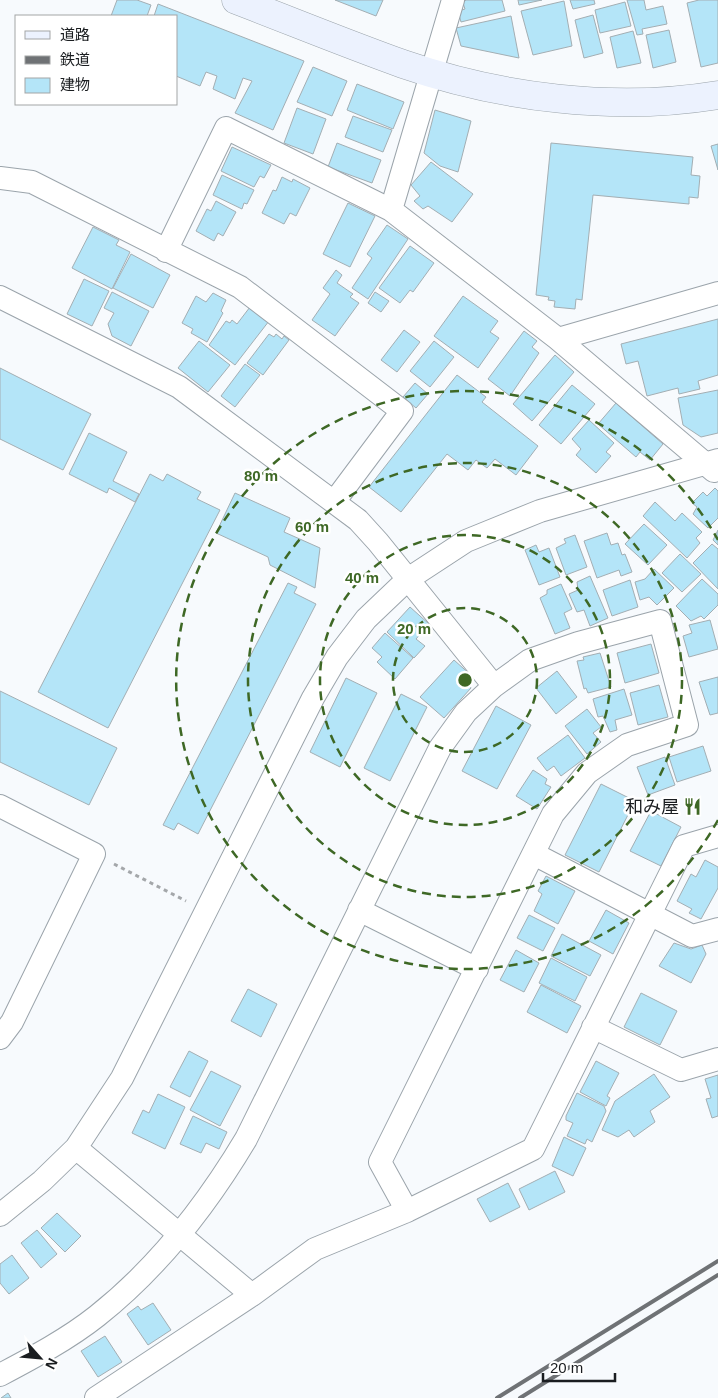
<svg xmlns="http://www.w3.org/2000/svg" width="718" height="1398" font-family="Arial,'Noto Sans JP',sans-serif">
  <rect width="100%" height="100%" fill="#f7fafd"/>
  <path fill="#b4e5f8" stroke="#a3aeb3" d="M117,0H137L151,5L147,16H111Z
    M335,0H383L376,16Z
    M466,0H502L505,11L461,22L458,11L465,9L463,3Z
    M518,0H542L519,5Z
    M570,0H594L595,4L573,9Z
    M627,0H644L646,10L663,6L667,24L642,29L643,34L637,35Z
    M699,0H718V63L701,67L687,3Z
    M564,1L572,46L533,55L521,11Z
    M625,2L631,26L600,33L595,10Z
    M158,4L304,61L273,130L235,113L252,81L243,78L235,99L213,89L217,76L206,72L200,86L176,76V16H154Z
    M593,15L603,53L584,58L575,20Z
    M511,16L519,58L461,46L456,28Z
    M669,30L676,62L653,68L646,35Z
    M633,31L641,63L617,68L610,37Z
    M313,67L347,81L332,116L297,102Z
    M357,84L404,102L393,129L347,110Z
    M297,108L326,119L313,154L284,143Z
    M435,110L471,121L458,172L440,166L424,153Z
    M353,116L392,130L383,152L345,137Z
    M337,143L381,160L372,183L328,167Z
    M551,143L693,157L691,175L700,176L698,198L689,197V204L593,195L582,300L576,299L575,309L554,307L555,301L548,300L549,297L536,295Z
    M718,144V170L711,146Z
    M232,147L271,165L264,178L260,176L254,187L221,171Z
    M431,162L473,194L452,222L428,206L423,209L414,201L420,196L411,185Z
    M222,175L254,190L247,204L244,203L242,209L213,195Z
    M282,177L292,182L293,179L310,188L296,216L290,213L284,224L262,213L273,190L276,191Z
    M216,201L236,212L223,236L218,233L214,241L196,231L207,209L211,211Z
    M348,203L375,216L350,267L323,254Z
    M387,225L408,239L368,299L352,288L372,258L367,254Z
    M93,227L119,240L116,245L130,252L112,289L72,268Z
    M410,246L434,263L413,292L410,290L400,303L379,288Z
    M131,254L170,275L153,308L113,288Z
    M336,270L342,275L337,283L353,294L350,297L359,303L335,336L312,320L330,294L323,288Z
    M84,279L109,291L92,326L67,314Z
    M112,292L149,311L131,346L112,336L108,324L114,313L104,308Z
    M375,292L389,301L381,312L368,303Z
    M213,293L226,300L221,311L223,313L207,342L191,333L193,329L182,323L196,296L206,302Z
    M463,296L498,321L490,332L499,338L478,368L434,336Z
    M250,307L269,321L235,365L209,345L226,321L230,323L232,320L237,324Z
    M718,319V375L698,381L700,389L679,394L678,388L647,396L638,361L626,364L621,344Z
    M404,330L420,342L397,372L381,360Z
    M524,331L537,341L532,347L539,353L510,396L488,379Z
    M269,334L274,337L276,334L282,339L284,336L289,340L263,375L247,363Z
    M199,341L230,365L208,392L178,368Z
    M434,341L454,357L430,387L410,371Z
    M555,355L574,372L532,421L513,404Z
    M245,364L260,375L235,407L221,396Z
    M0,368L91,414L63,470L0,439Z
    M457,375L486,397L482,402L538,446L516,475L495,459L487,468L476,460L468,470L447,454L401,512L369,487Z
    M415,383L428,394L416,408L403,397Z
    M572,385L595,404L561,444L539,425Z
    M718,390V433L701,437L683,425L678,398Z
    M616,403L663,444L650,460L640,452L636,457L598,424Z
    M589,420L614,443L606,452L611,456L596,473L576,455L581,449L572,439Z
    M89,433L127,452L113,481L139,494L135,502L109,488L107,493L69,474Z
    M150,474L163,481L167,474L201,492L197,499L220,510L108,728L38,692Z
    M715,488L718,491V518L708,528L693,514L697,507L692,503L703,492L707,496Z
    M235,493L290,518L284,532L320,548L315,588L270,565L268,557L216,533Z
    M655,502L675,521L682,513L702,532L696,538L700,543L687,558L643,516Z
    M644,524L667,545L648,565L625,544Z
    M718,530V545L713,540Z
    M607,533L611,545L618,543L622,555L625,554L632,572L621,576L619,570L597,578L584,541Z
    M575,535L587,567L566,575L556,548L566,543L564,539Z
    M712,544L718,549V589L693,563Z
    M536,545L539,552L549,548L560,577L539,585L525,550Z
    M680,554L701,574L682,592L662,573Z
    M654,569L674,588L657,605L649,597L640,600L635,582L645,579Z
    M590,576L608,618L590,626L584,610L577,612L569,594L578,590L577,582Z
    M702,579L718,594V605L704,619L701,616L691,621L676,606Z
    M630,580L638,607L612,616L603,590Z
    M288,583L297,587L294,593L316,604L198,834L178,823L174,830L163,825Z
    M561,584L572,609L564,613L570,628L555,634L540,598L547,594V590Z
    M410,607L429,624L416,639L425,646L414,658L387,632Z
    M710,620L718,649L689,657L683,636L692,633L689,625Z
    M385,633L413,658L395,679L377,662L382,657L372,648Z
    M651,644L659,673L625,683L617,653Z
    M600,653L611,687L588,693L586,688L584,689L577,661L584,660L583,657Z
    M454,660L473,677L468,683L471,688L444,718L420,697Z
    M557,671L577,697L556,714L536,688Z
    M718,677V713L710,715L699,682Z
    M346,678L377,693L340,767L310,752Z
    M659,685L668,717L638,725L630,693Z
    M624,689L632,715L615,720L617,730L610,732L603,716L598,717L593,699Z
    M0,691L117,748L89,805L0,762Z
    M401,694L427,707L390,781L364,768Z
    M496,706L531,725L497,789L462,771Z
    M587,709L601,727L593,733L601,742L587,754L565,726Z
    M568,735L585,758L561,776L554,766L547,771L537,758Z
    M703,746L711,771L677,782L669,757Z
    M665,757L675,785L648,795L637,767Z
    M533,770L547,779L545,784L551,787L537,809L516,796Z
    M601,784L635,801L599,872L565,855Z
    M651,811L681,827L661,866L630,851Z
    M705,860L718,867V888L701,919L689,913L692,909L677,901L691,874L696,877Z
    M546,876L575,891L558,924L534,911L542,894L538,891Z
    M606,910L629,923L613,954L589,941Z
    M529,915L555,928L543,951L517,938Z
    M562,934L601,955L590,976L551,956Z
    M674,943L691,949L702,945L706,954L691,983L659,966Z
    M516,950L539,963L524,992L500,980Z
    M551,958L587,977L575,1001L539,983Z
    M541,985L581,1006L567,1033L527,1012Z
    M248,989L277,1004L261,1037L231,1021Z
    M641,993L677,1011L660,1045L624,1027Z
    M189,1051L208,1061L190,1097L170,1087Z
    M596,1061L619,1073L607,1096L610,1098L606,1106L580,1092Z
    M211,1071L241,1086L220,1126L190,1110Z
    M654,1074L670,1097L650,1111L655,1122L634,1137L629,1130L618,1137L602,1130L615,1101Z
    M718,1075V1116L712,1118L706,1099L711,1098L705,1079Z
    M577,1093L604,1106L606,1111L592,1142L587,1139L585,1144L567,1136L573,1123L566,1120V1116Z
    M158,1094L185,1107L165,1149L132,1133L143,1110L149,1113Z
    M193,1116L227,1132L219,1149L206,1143L201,1153L180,1144Z
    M564,1137L586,1148L573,1176L552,1166Z
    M555,1171L565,1192L529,1210L519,1189Z
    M508,1183L520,1207L490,1222L477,1199Z
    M57,1213L81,1236L65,1252L41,1228Z
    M37,1230L57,1254L41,1268L21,1243Z
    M12,1255L29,1278L9,1294L0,1283V1264Z
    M153,1303L171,1330L148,1345L127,1314L138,1306L141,1310Z
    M105,1336L122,1362L98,1377L81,1351Z
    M8,1393L11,1398H1Z"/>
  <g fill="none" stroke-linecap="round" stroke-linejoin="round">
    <defs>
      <path id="street" d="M453,0L391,210L558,339L714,471
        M0,178L32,182L240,287L402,411L334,502
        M166,251L226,128L391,210
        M0,297L179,387L358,520L378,542L494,686
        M558,339L718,293
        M0,806L94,854L12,1022L0,1038
        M534,854L692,936L718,929
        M359,910L477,969
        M593,1027L681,1070L718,1059
        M76,1148L252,1295
        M0,1215L42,1181L76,1148L122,1078L313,698L337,657L366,619L408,579L466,541L540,511L718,460
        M0,1375C34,1357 68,1339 97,1316C159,1267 206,1206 246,1139L440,748L466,712L494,686L530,660L578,643L660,621L687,725L627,745L587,773L553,814L380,1162L407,1211
        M96,1398L252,1295L315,1249L407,1211L533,1149L684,846L718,836"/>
      <path id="secondary" d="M236,0C291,21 347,44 403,64C501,98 615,112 718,95"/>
    </defs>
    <use href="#street" stroke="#9ba4ab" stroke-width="24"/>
    <use href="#secondary" stroke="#9ba4ab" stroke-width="29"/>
    <path stroke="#a4a7aa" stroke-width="3" stroke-dasharray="4 4" stroke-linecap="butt" d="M114,864L186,901"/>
    <use href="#street" stroke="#fff" stroke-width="22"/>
    <use href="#secondary" stroke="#ecf2fe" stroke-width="28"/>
    <path stroke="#6f7275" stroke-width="4" d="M497,1398L718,1261
      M520,1398L718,1275"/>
  </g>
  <g fill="none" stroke="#3e6825" stroke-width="2.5" stroke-dasharray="9 6">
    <circle cx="465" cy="680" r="72"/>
    <circle cx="465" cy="680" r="145"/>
    <circle cx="465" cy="680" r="217"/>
    <path d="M718 820A289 289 0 1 1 718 540"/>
  </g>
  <defs>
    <symbol id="restaurant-bare" viewBox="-9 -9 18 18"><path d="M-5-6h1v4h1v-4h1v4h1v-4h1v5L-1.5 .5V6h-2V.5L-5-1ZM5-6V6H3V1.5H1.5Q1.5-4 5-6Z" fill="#3e6825" stroke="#fff" stroke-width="2.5" paint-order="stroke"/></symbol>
  </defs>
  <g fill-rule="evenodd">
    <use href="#restaurant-bare" x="680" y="794" width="25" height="25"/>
  </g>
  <g text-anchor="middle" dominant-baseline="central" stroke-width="5" stroke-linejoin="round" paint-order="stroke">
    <g font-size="18" fill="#1a1d20" stroke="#fff" text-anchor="end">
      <text x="679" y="807">和み屋</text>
    </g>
  </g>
  <circle cx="465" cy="680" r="8" fill="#3e6825" stroke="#fff" stroke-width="2.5"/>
  <g font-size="15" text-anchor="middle" font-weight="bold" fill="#3e6825" stroke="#fff" stroke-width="5" stroke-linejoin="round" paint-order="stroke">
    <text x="261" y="481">80 m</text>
    <text x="312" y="532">60 m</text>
    <text x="362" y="583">40 m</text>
    <text x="414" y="634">20 m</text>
  </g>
  <rect x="15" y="15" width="162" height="90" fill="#ffffff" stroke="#a3a5a6"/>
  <rect x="25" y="31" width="25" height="8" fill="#ecf2fe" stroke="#a3a5a6"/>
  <text x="60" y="40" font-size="15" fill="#1a1d20">道路</text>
  <rect x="25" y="56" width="25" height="8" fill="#6f7275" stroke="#a3a5a6"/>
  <text x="60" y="65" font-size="15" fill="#1a1d20">鉄道</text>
  <rect x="25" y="78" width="25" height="15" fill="#b4e5f8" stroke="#a3a5a6"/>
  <text x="60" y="90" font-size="15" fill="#1a1d20">建物</text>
  <g transform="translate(40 1358) rotate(117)" stroke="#ffffff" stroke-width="4" paint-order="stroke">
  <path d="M0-4L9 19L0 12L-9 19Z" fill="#1a1d20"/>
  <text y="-8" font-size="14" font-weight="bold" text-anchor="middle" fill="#1a1d20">N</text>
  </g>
  <path d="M543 1373v8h72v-8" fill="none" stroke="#1a1d20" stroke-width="2.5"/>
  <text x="550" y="1373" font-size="15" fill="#1a1d20" stroke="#ffffff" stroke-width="4" paint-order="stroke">20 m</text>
</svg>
